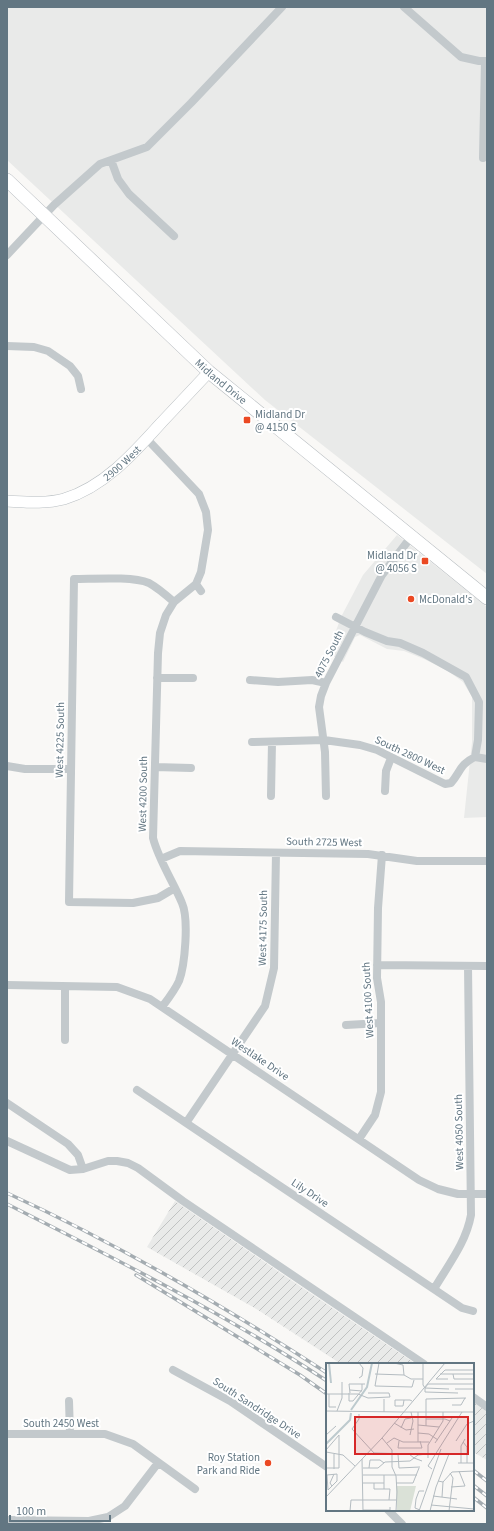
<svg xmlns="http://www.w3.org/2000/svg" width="494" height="1531" font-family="'Source Sans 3',sans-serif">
  <defs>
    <pattern id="industrial-furrows" width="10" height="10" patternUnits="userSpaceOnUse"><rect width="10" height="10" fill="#e9eae9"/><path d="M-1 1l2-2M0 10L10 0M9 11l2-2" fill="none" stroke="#c0c2c2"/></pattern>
  </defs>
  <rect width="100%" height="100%" fill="#f9f8f6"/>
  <path fill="#e9eae9" d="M7,7H487V574L265,400L7,160Z
    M397,535L487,607V817L464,818L472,742V697L463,682L448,671L424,659L404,651L387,649L360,635L355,637L343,662L328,653L341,617L363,575Z"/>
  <path fill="url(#industrial-furrows)" d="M175,1201L285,1276L416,1364H341L258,1310L147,1247Z
    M473,1402L487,1412V1460L473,1452Z"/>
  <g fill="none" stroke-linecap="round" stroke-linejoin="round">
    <defs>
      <g id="secondary">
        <path id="s1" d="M7,501C26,502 45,504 64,499C104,487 134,453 161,423C177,406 193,389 209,372"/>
      </g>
      <g id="primary">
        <path id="s2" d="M7,180L209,372L487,598"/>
      </g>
    </defs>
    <use href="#secondary" stroke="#b8bec2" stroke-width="12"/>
    <use href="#primary" stroke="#b7bcc0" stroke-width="14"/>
    <path stroke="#c3c9cc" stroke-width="8" d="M404,7L461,57L479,61H487
      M483,158L485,61
      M111,160L118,179L129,194L174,236
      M7,255L54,205L100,164L147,147L191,103L282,7
      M7,346L34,347L48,351L70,366L78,376L81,389
      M147,439L199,494L206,512L208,530L201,572L196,584L174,602L166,615L160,633L158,653L153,838C159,861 173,881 182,903C189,919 185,965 179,981C175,990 168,999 162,1007
      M196,584L201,591
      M174,602C166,595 158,588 149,583C132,576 93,579 74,579L69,902L133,903L158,898L175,888
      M336,617L365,632L387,641L400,643L423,653L466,677L479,702L478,740L475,757
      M157,678H193
      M250,680L278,682L312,680L326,683
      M252,742L324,740L360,745L377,750L445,784L451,783C461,771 460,764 475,757
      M475,757L487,759
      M7,766L25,769H71
      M155,767L191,768
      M385,791L386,771L391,758
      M271,796L272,742
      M326,796L325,752L319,707L321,696L326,683L382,575L411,537
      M161,859L180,851L368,854L417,861H487
      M377,965L487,966
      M7,985L117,987L150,999L419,1180L438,1189L458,1194H487
      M65,987V1040
      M346,1025L381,1023
      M137,1090L462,1308L473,1311
      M7,1103L68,1144L78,1155L83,1169L108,1161H117L128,1163L138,1168L183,1201L424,1364
      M186,1123L265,1006L274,968L276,853
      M359,1139L375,1115L381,1092V1002L377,978L378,908L382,855
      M7,1141L70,1170L83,1169
      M434,1289C448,1265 466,1243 471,1215L468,966
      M173,1370L230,1401L327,1467
      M473,1397L487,1407
      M69,1401L70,1434
      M7,1434H105L133,1444L195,1489
      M388,1510L402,1524
      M7,1520L89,1521L108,1517L125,1506L158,1463"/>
    <use href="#secondary" stroke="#fff" stroke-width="11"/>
    <use href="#primary" stroke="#fff" stroke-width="13"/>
    <defs>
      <path id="rail" d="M7,1193C118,1244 224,1306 327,1373
        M7,1204C116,1259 225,1314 327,1381
        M136,1275L300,1375L327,1394
        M473,1470L487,1481
        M473,1485L487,1496
        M473,1497L487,1508"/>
    </defs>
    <use href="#rail" stroke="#a4acb1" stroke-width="3.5"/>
    <use href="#rail" stroke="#fff" stroke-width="2" stroke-dasharray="6" stroke-linecap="butt"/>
  </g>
  <g fill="#eb4923" stroke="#fff" stroke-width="1.5">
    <rect x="243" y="416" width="8" height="8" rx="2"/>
    <rect x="421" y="557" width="8" height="8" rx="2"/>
    <circle cx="411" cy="599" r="4"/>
    <circle cx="268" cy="1463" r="4"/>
  </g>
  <g text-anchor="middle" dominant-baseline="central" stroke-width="4" stroke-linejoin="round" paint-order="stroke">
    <g font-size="11" fill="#627682" stroke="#fff">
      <text stroke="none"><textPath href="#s2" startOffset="294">Midland Drive</textPath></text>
      <text stroke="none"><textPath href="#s1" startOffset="126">2900 West</textPath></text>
      <text transform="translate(329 654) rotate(-63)">4075 South</text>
      <text transform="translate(60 740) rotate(-89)">West 4225 South</text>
      <text transform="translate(410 755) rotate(25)">South 2800 West</text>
      <text transform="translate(143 794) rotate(-89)">West 4200 South</text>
      <text transform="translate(324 842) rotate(1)">South 2725 West</text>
      <text transform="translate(263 928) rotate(-89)">West 4175 South</text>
      <text transform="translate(368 1000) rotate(-93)">West 4100 South</text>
      <text transform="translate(260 1059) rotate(34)">Westlake Drive</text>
      <text transform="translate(459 1132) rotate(-91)">West 4050 South</text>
      <text transform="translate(310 1193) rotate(34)">Lily Drive</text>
      <text transform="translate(257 1408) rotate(33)">South Sandridge Drive</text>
      <text x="61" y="1423">South 2450 West</text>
    </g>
    <g font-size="11" fill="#627682" stroke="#fff" text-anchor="start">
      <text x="255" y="414">Midland Dr<tspan x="255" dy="13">@ 4150 S</tspan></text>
      <text x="417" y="555" text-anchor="end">Midland Dr<tspan x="417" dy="13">@ 4056 S</tspan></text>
      <text x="419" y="599">McDonald's</text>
      <text x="260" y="1457" text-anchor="end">Roy Station<tspan x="260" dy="13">Park and Ride</tspan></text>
    </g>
  </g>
  <g transform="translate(326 1363)">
    <rect width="148" height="148" fill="#f9f8f6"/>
    <path d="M70,123H90L84,148H71Z" fill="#dae1d7"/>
    <path fill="none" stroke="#bdcace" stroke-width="2" d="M3,0L5,20M25,47L41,24L46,0M0,81L24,57L25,50"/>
    <path fill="none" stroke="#b4bcc1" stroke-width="1" d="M53,0L49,23L86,24L88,17M68,0L77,2L78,12M97,0V22L99,25L102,21H148M49,11L78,12L85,16H97M114,11H148M127,11L128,16H148M33,15L36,13L37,5L33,0M122,16H110L119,7H148M123,26L99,25V29L132,30M129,26H148M24,27L36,28M23,30V38H27L36,27V21M24,30L23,21H39M0,31H32L42,35L64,34L63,30H42M3,31V44H10M78,37L77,43H69V37H84L86,38M126,42H135L139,35M0,48L78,49M11,48L16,35V19M58,49V36M78,49H148M33,51V56L26,66L48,90L83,91L88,95L92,92L102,91M100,56H119L124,58M68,60L80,67L88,66M92,62L113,64M100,63V36L140,35M75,65L79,56L85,55M92,70L103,71L112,77M0,72L10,63M84,72L87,58L85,49M56,75L66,87V104L70,113L71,129L70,148M73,78L72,85H96L94,78M130,78L141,61L148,58M92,79V49M137,79L141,84V100M61,80L68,75L77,79H103M109,80L126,55M148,81V104M0,87L13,72M0,89L17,92L29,103M72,91L73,105L94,104M102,95V82L117,58V49M36,96L37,148M132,100H148M135,100V83L139,76M0,105H13V72M37,105H52L59,99L84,98L88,95L96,98M43,105L44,97H54L58,100M8,106V91M106,106L102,103L136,49M11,111V118L2,127L1,112ZM37,112H91M58,112V126M112,118L117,119L126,109L148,108M37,120H58M48,120V126H64L63,137M70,120H87L93,105M6,123L4,120L8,111M125,124L139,123L133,108M107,133L131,136M0,134L56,75L119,0M116,134L117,119M105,142L148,146M37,147H64V144M94,147L89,145L90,136L93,128H98M24,148L25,137H70M93,148L115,86M104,148L110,124L123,91M123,148L127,115L124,110"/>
    <path fill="#d62828" fill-opacity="0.15" stroke="#d62828" stroke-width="2" d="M29,54H142V91H29Z"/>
    <rect width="148" height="148" fill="none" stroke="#627682" stroke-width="2"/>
  </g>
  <rect width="494" height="1531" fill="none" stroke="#627682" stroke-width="16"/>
  <path d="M10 1515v6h100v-6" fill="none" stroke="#627682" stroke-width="2"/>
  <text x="16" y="1515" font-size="12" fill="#627682" stroke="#ffffff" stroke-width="3" paint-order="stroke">100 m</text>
</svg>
